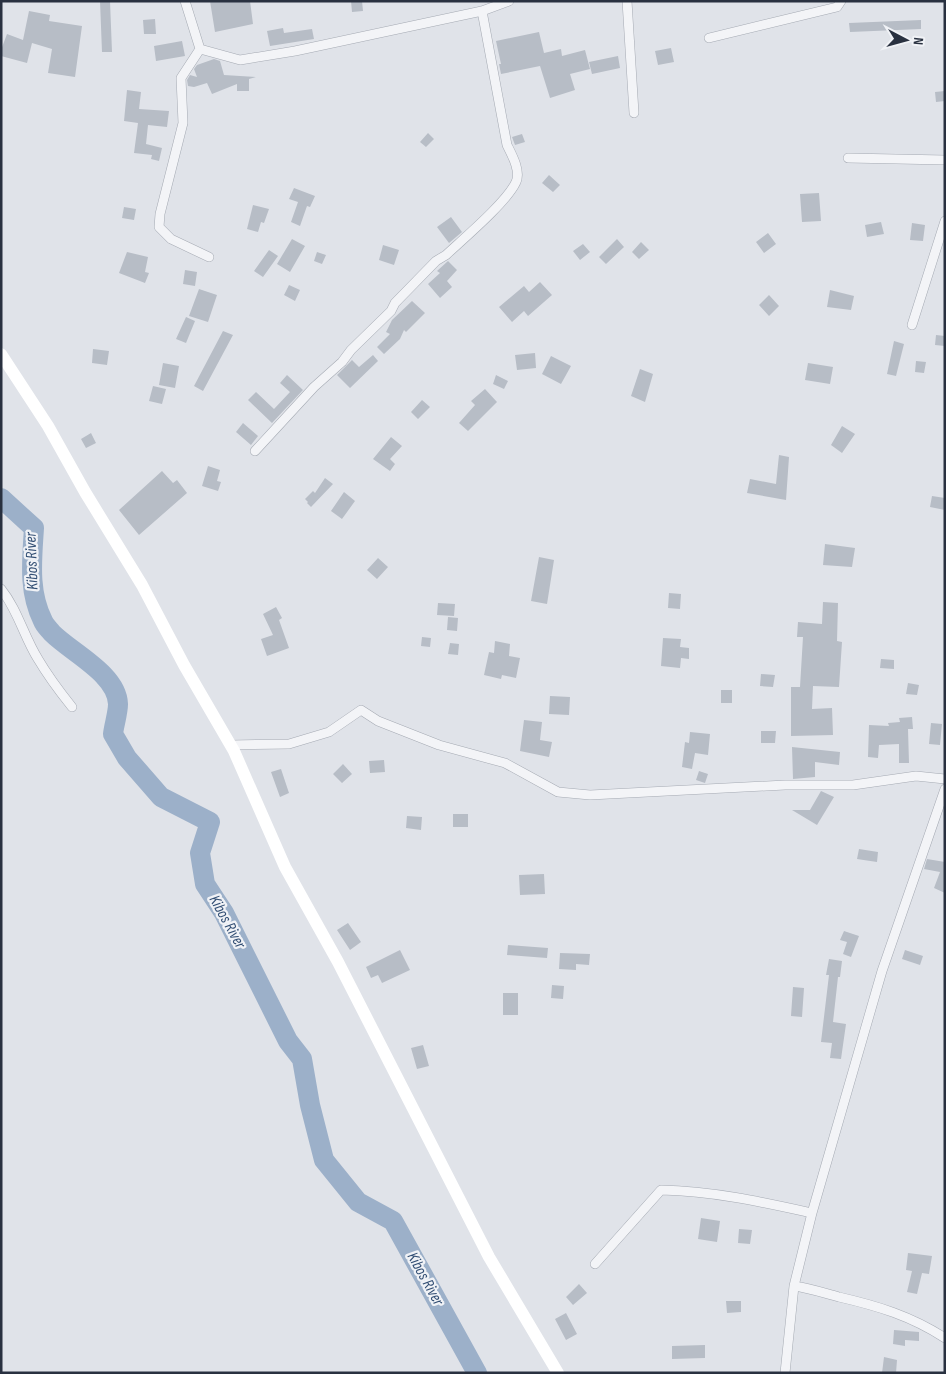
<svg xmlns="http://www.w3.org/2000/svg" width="946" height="1374" font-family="'Sofia Sans Condensed',sans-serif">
  <rect width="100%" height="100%" fill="#e0e3e9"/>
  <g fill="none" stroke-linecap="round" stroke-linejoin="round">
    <path stroke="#9cb0c9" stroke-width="20" d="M1,498L34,528C32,560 28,591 43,621C45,626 49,629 52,633C72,653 117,674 118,704C118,713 114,725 113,734L127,758L161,797L210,822L200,853L205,884L224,913L288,1041L302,1059L310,1105L324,1160L358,1202L393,1221L477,1373"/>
  </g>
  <path fill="#b7bdc6" d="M100,1H110L112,52H102Z
    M210,1H250L253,24L215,32Z
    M351,1H362L363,11L352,12Z
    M29,11L50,15L49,21L82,26L75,77L48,73L52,49L32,43L27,63L1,56V50L7,34L23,40Z
    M155,19L156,34H144L143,20Z
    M921,20V29L850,32L849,23Z
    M283,28L284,33L312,29L314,39L270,46L267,31Z
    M539,32L544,53L561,49L562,56L585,50L590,69L570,74L575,90L550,98L540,66L501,74L499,64H501L496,41Z
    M182,41L185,56L156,61L154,46Z
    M671,48L674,62L658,65L655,51Z
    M618,56L620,68L592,74L589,62Z
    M214,59L220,61L224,75L256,77L249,79V91H237V84L212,94L207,83L194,87L188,86L187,80L190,75L197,77L194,69L197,65Z
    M127,90L141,92L139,109L169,111L167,127L148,125L146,144L162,148L159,161L151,159L152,155L134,153L138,123L124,121Z
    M945,91V101L936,102L935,92Z
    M428,133L434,139L426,147L420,142Z
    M522,134L525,142L515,145L512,137Z
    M549,175L560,185L553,192L542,183Z
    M294,188L315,196L310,207L307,206L300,226L291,222L298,202L289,199Z
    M819,193L821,221L802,222L800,194Z
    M253,205L269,209L264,223L261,222L258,232L247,229Z
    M124,207L136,209L134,220L122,218Z
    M451,217L462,232L449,243L437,227Z
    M881,222L884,234L867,237L865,225Z
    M912,223L925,225L923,241L910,240Z
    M768,233L776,244L764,253L756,242Z
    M292,239L305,246L290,272L277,264Z
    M617,239L624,247L606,264L599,257Z
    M641,242L649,250L639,259L632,252Z
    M583,244L590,252L580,260L573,251Z
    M383,245L399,250L394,265L379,260Z
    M269,250L278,256L263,277L254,271Z
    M127,252L148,257L145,272L149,273L145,283L119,273Z
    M317,252L326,255L322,264L314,261Z
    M448,261L457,270L447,281L452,287L440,298L428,284L440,273L437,271Z
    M185,270L197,272L195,286L183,284Z
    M540,282L552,295L528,316L524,311L512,322L499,307L524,286L529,292Z
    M289,285L300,290L295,301L284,295Z
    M199,289L217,295L208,322L189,316Z
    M830,290L854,296L851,310L827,307Z
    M769,295L779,306L769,316L759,305Z
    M412,301L425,313L406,332L404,330L400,339L384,354L377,347L390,334L386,332L392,320Z
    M186,317L195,321L186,343L176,339Z
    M223,331L233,335L203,391L194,386Z
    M936,335L945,336V346L935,345Z
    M894,341L904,344L896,376L887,374Z
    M93,349L109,351L107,365L92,363Z
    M535,353L536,368L517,370L515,355Z
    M373,355L378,361L350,388L337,375L352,360L359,367Z
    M551,356L571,366L561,384L542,374Z
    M916,361L926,362L924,373L915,372Z
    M163,363L179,366L175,388L159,385Z
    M808,363L833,367L830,384L805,380Z
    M640,369L653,374L645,402L631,396Z
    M287,375L303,390L272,423L248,400L256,392L274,409L290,392L280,383Z
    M496,375L508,381L504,389L493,384Z
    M153,386L166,389L162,404L149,401Z
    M485,389L497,402L468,431L459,423L475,405L471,401Z
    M422,400L430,407L418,419L411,412Z
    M243,423L258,436L251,445L236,432Z
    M842,426L855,434L842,453L831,445Z
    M91,433L96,443L86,448L81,439Z
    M391,437L402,446L390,459L395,464L390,471L373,459Z
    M779,455L789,457L786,500L747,493L750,479L776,484Z
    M208,466L220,470L217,481L221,482L218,491L202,486Z
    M162,471L173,483L177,480L187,493L139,535L119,510Z
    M325,478L333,484L311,507L307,503L308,502L305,499L313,491L315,493Z
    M344,492L355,501L342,519L331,511Z
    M932,496L945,498V510L930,507Z
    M825,544L855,548L852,567L823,565Z
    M539,557L554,560L547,604L531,601Z
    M378,558L388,567L377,579L367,570Z
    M669,593L681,594L680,609L668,608Z
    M823,602L838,603L837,641L842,642L839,687L813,686L812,709L832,708L833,735L791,736V687H800L803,637H797L798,622L822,624Z
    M438,603L455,604L454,616L437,615Z
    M276,607L282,618L279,620L289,648L267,656L261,639L273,635L263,614Z
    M448,617L458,618L457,631L447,630Z
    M422,637L431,638L430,647L421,646Z
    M663,638L681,639L680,647L689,648V659L681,658L680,668L661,666Z
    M495,641L510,644L509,656L520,658L516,678L502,675L501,679L484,675L489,652L494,653Z
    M450,643L459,644L458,655L448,654Z
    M881,659L894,660V669L880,668Z
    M761,674L775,675L773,687L760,686Z
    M908,683L919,685L917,695L906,694Z
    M721,690H732V703H721Z
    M550,696L570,697L569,715L549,714Z
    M912,717L913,729H908L909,763H899V744L879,745L878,758L868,757L869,725L889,726L888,723L900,722L899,718Z
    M524,720L542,722L540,740L552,742L549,757L520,751Z
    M931,723L942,724L940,745L929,744Z
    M761,731H776L775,743H761Z
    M690,732L710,734L708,755L695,753L692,769L682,767L685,742L689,743Z
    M792,747L840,752L839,765L815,762V777L793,779Z
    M384,760L385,772L370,773L369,761Z
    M343,764L352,774L342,783L333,774Z
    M281,769L289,793L280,797L271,772Z
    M699,771L708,774L705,783L696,780Z
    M821,791L834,797L817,825L792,810H810Z
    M453,814H468V827H453Z
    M407,816L422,817L421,830L406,828Z
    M859,849L878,852L877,862L857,859Z
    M927,859L945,862V893L934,888L940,872L924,869Z
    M544,874L545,894L520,895L519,875Z
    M348,923L361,942L350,950L337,930Z
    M844,931L859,936L851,957L843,954L847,942L840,940Z
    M508,945L548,948L547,958L507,955Z
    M400,950L410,970L382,983L378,975L371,978L366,967Z
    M905,950L923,956L920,965L902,959Z
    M560,953L590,954L589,965L576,964V970L559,969Z
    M829,959L842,961L840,977H838L833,1022L846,1024L841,1059L830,1058L832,1043L821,1042L829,975H826Z
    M552,985L564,986L563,999L551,998Z
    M793,987L804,988L802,1017L791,1016Z
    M503,993H518V1015H503Z
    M423,1045L429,1066L417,1069L411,1048Z
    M701,1218L720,1221L717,1242L698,1239Z
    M739,1229L752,1230L750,1244L738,1243Z
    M908,1253L932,1256L929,1274L922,1273L917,1294L907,1292L912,1271L906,1270Z
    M579,1284L587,1293L573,1305L566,1297Z
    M726,1301H741V1312L727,1313Z
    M566,1313L577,1334L566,1340L555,1319Z
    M894,1330L919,1332V1341L905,1340V1346L893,1344Z
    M705,1345V1358L672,1359V1346Z
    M884,1357L897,1360L896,1373H882Z"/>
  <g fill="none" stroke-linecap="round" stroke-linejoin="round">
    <defs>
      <path id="street" d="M185,1L200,49
        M627,1L634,113
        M709,38L837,7L841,1
        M848,158L945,160
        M209,257L171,239L159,227L160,214L183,123L181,78L200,49L240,60L295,51L482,11L509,1
        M912,325L945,221
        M255,451L314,387L342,362L351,350L391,311L395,303L436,261L446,255C463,239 507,202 516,182C521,171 512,155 507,145L482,11
        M1,589C18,610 24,637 38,659C48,676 60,692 72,707
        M231,745L289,744L329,732L361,710L378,721L439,745L505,763L558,792L590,795L785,785H853L916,776L945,779
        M595,1264L661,1190C713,1191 762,1202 812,1213
        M794,1286C809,1288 824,1293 839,1297C878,1306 911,1316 945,1338
        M785,1373L794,1286L812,1213L882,971L945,789"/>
    </defs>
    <use href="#street" stroke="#a5aab3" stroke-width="10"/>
    <use href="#street" stroke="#f3f4f7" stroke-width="9"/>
    <path stroke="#fff" stroke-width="12" d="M1,354L48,426L85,492L142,585L184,665L234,751L285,867L338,962L489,1257L558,1373"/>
  </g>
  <g text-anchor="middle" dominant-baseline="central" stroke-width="4.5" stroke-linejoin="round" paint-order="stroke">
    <g font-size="16" font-style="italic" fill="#334f74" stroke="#f0f2f6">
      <text transform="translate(32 561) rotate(-92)">Kibos River</text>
      <text transform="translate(227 922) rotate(61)">Kibos River</text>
      <text transform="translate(425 1279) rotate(61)">Kibos River</text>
    </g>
  </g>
  <rect width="946" height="1374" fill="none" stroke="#293140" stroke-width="5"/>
  <g transform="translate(906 40) rotate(96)" stroke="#f0f2f6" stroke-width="4" paint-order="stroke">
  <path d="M0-4L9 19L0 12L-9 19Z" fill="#293140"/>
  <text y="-8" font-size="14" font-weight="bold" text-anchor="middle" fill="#293140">N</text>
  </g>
</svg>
